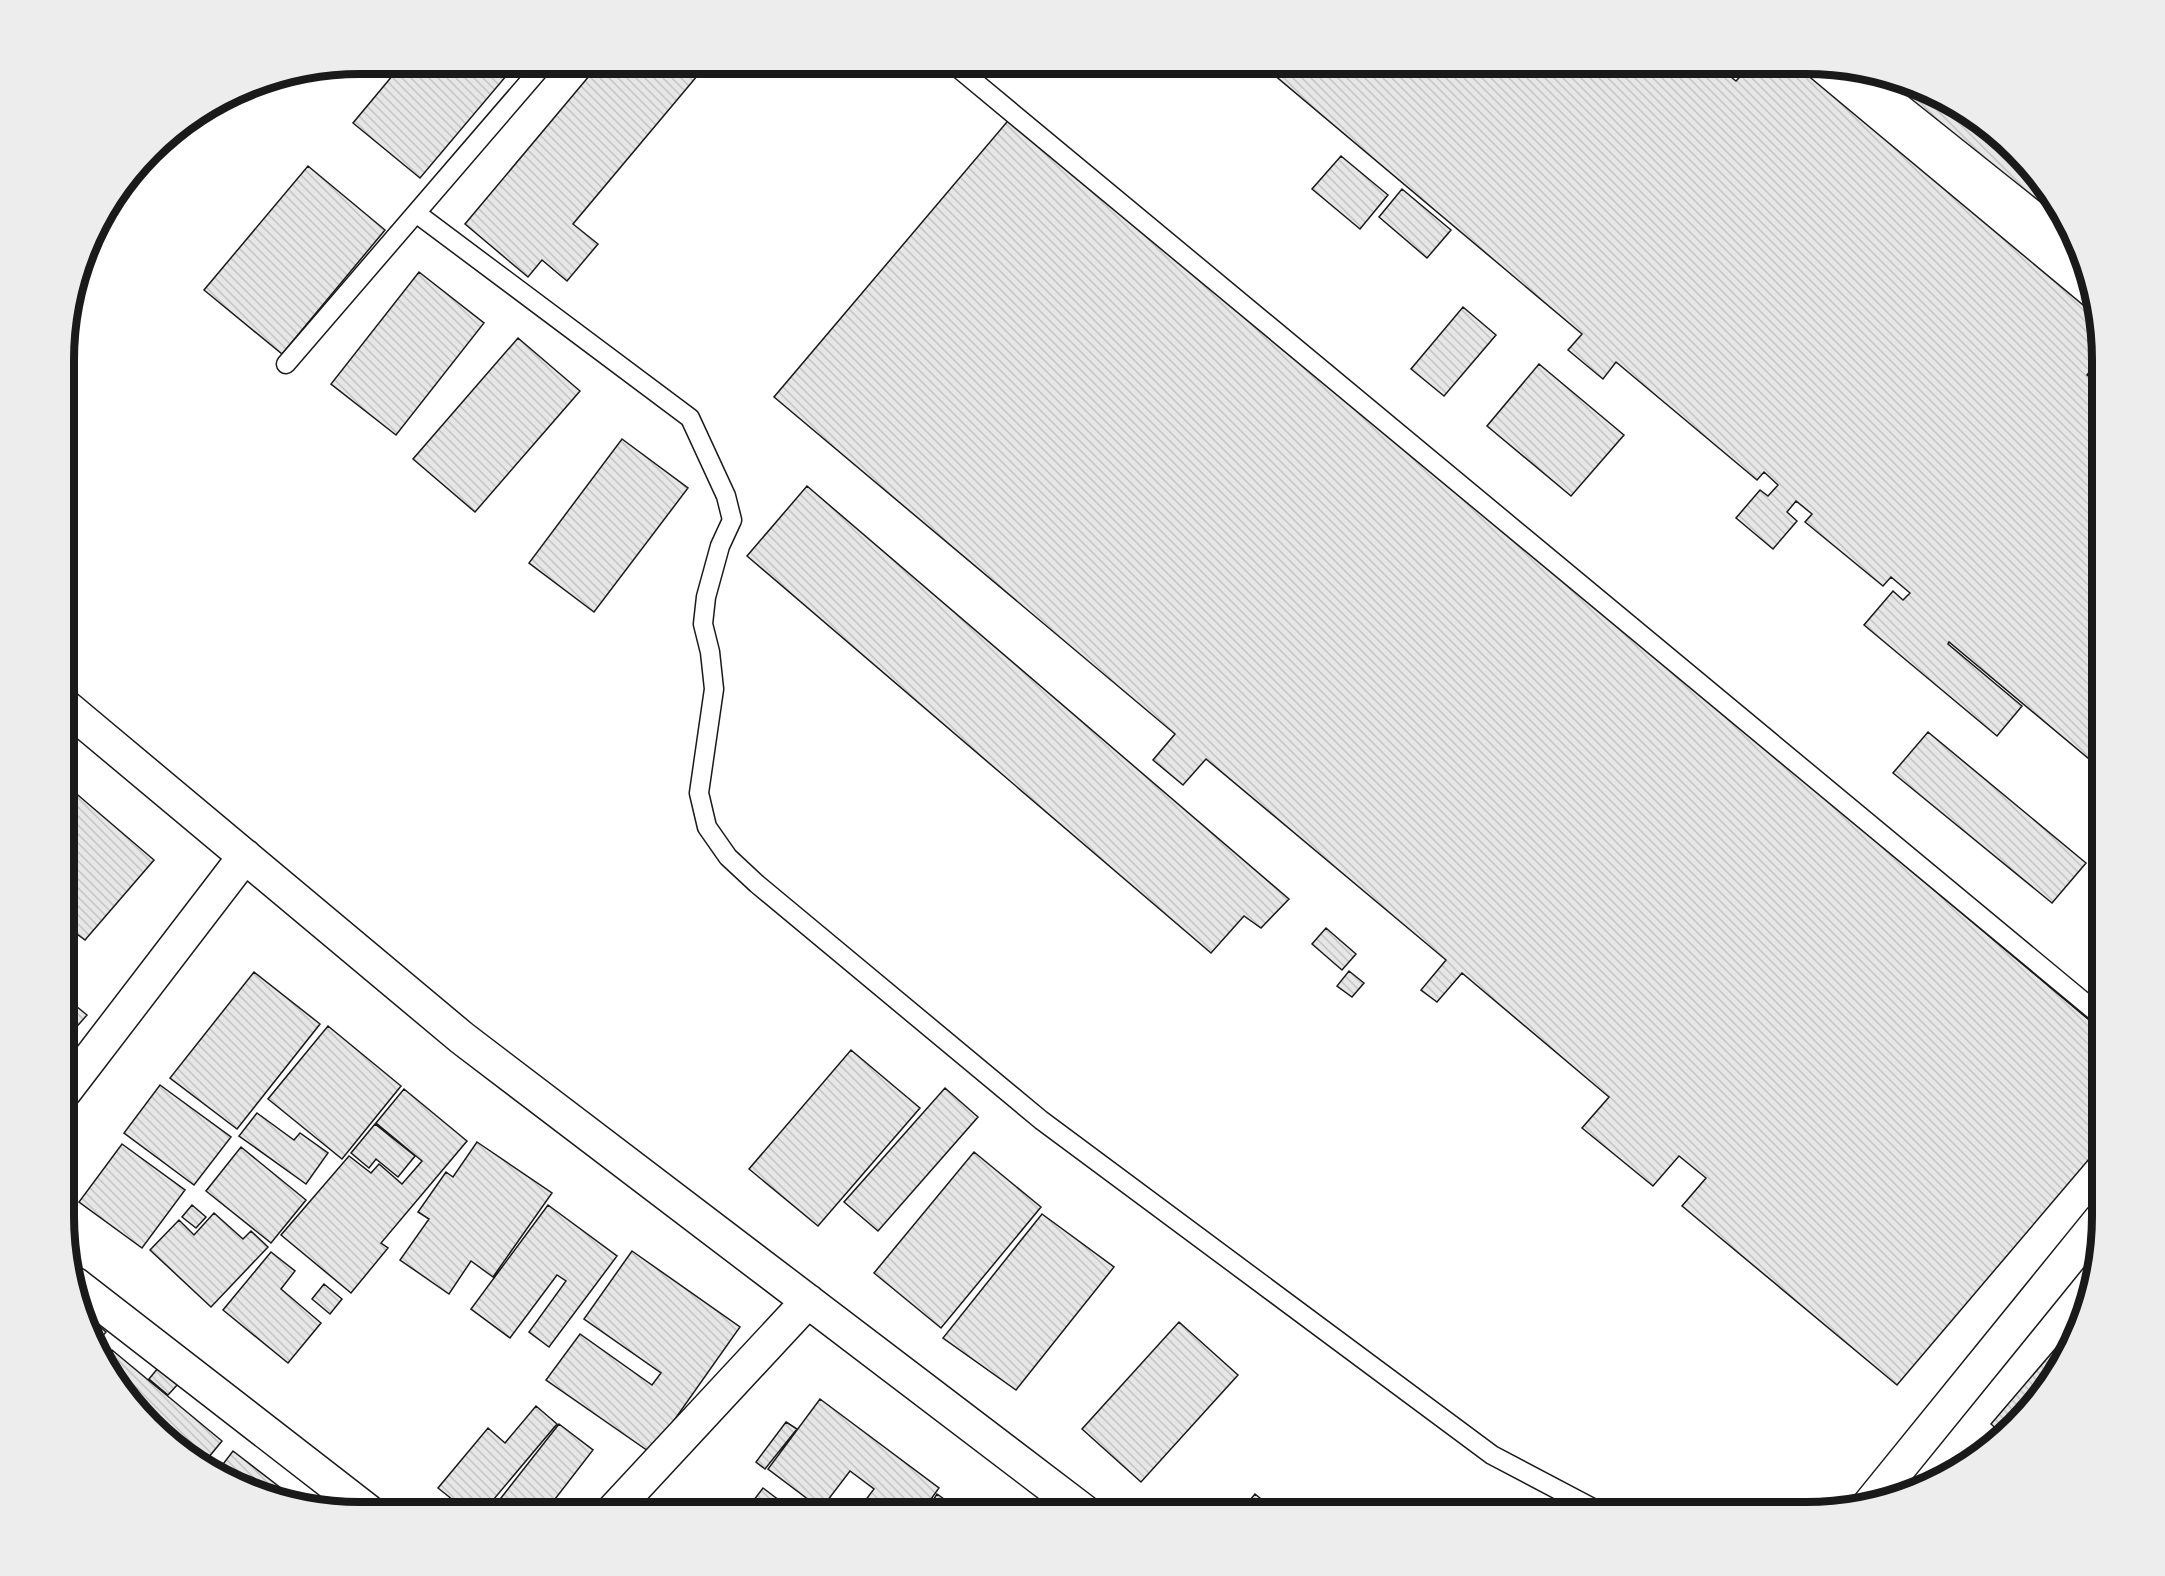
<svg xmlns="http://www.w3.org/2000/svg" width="2165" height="1576" font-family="'Archivo Narrow',sans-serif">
  <defs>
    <pattern id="building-back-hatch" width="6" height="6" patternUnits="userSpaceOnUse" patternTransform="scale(1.5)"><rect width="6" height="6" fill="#e6e6e6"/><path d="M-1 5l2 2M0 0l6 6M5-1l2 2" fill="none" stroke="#c5c5c5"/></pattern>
  </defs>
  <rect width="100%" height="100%" fill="#fff"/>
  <path fill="url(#building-back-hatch)" stroke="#1a1a1a" stroke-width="1.5" d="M403,63H517L420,178L353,123Z
    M600,63H708L573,224L598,244L567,281L542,260L528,277L465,224Z
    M1260,63L1715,64L1736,81L1752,64H1794L2095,315L2101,340V358L2087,375L2101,387V769L1949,642L1948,644L2022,706L1997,736L1864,625L1893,591L1903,600L1910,593L1891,577L1883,586L1805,522L1812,514L1796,501L1787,512L1797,521L1773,549L1736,518L1760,490L1768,496L1778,485L1764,472L1757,480L1616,362L1603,379L1568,350L1582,334Z
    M1885,78L1919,85L1986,124L2041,179L2054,201L2048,208Z
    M1012,116L2101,1030V1145L1897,1385L1682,1206L1706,1178L1679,1156L1653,1186L1582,1128L1609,1097L1462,973L1437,1002L1421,990L1446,960L1206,759L1183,785L1153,760L1175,734L774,397Z
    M1341,156L1388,195L1360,229L1312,189Z
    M308,166L385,230L282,354L204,290Z
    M1402,189L1451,230L1427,258L1379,217Z
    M2060,209L2071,228L2073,233L2053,217Z
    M419,272L484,323L396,435L331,384Z
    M1463,307L1496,335L1444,396L1411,369Z
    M518,338L580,391L475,512L413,459Z
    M1539,364L1624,435L1571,496L1487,426Z
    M622,439L688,488L594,612L529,563Z
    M807,486L1289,899L1261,928L1244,916L1211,953L747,556Z
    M1928,732L2086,863L2052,903L1893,773Z
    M65,784L154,860L85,940L65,925Z
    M1326,928L1356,954L1342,970L1312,944Z
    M1349,971L1364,983L1352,997L1337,986Z
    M254,972L320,1024L237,1129L170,1078Z
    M65,997L87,1015L65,1040Z
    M328,1026L401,1086L342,1159L268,1099Z
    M851,1050L920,1108L818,1226L749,1169Z
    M160,1085L231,1137L194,1185L124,1133Z
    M945,1088L978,1117L878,1231L844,1202Z
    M404,1089L467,1141L381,1243L388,1248L351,1293L281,1235L349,1156L371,1173L379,1164L402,1184L422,1161L376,1123Z
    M257,1113L294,1140L300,1133L328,1153L306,1184L239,1136Z
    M375,1124L415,1156L398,1177L376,1159L369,1168L351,1153Z
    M477,1142L552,1193L493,1277L471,1261L449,1294L400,1260L429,1219L418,1212L446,1172L453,1177Z
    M122,1144L185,1190L142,1248L79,1202Z
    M241,1147L306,1200L271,1243L206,1191Z
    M974,1152L1041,1207L941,1328L874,1273Z
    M192,1205L206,1217L196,1228L182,1217Z
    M548,1205L617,1256L549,1347L529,1332L566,1281L557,1275L510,1338L471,1309Z
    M214,1213L243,1239L251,1231L268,1247L211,1307L150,1250L179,1220L194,1235Z
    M1042,1214L1114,1267L1016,1390L943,1338Z
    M632,1251L740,1327L651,1453L546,1380L580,1334L652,1385L661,1373L584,1319Z
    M271,1252L295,1271L281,1289L321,1323L288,1363L223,1310Z
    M324,1284L342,1299L330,1314L312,1299Z
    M2085,1314L2041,1397L2003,1435L1991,1424Z
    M86,1315L106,1332L95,1344Z
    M1179,1322L1238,1375L1141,1482L1082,1429Z
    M112,1350L222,1441L203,1464L179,1452L103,1365L102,1362Z
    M158,1368L178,1384L168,1395L149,1379Z
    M820,1399L939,1488L921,1513H856L874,1489L850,1471L821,1509L768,1469Z
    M536,1406L557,1424L483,1512H468L438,1488L488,1428L505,1443Z
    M786,1422L797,1429L765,1469L756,1462Z
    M559,1424L593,1450L545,1512H490Z
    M233,1451L303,1505L264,1497L217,1472Z
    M763,1488L796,1513H744Z
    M937,1494L964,1513H925Z
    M1255,1494L1278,1513H1239Z"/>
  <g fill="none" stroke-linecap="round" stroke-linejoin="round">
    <defs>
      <path id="service" d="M952,63L2101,1016
        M416,213L690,418L726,496L732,520L720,546L706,597L703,624L710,652L714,689L699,793L707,827L728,857L757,884L1041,1120L1492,1455L1602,1513
        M286,364L545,63"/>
      <path id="minor" d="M65,706L462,1038L1086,1513
        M65,1091L245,856
        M75,1284L369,1512
        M1869,1505L2101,1219
        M612,1512L808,1301"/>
    </defs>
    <use href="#service" stroke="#1a1a1a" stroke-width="21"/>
    <use href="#minor" stroke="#1a1a1a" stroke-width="36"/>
    <use href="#service" stroke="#fff" stroke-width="18"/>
    <use href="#minor" stroke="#fff" stroke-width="33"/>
  </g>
  <path d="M0 0H2165V1576H0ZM360 74H1806A286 286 0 0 1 2092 360V1216A286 286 0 0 1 1806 1502H360A286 286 0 0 1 74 1216V360A286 286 0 0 1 360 74Z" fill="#ededed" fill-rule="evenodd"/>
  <path fill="none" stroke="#1a1a1a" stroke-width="8" d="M360 74H1806A286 286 0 0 1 2092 360V1216A286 286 0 0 1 1806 1502H360A286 286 0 0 1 74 1216V360A286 286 0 0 1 360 74Z"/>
</svg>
